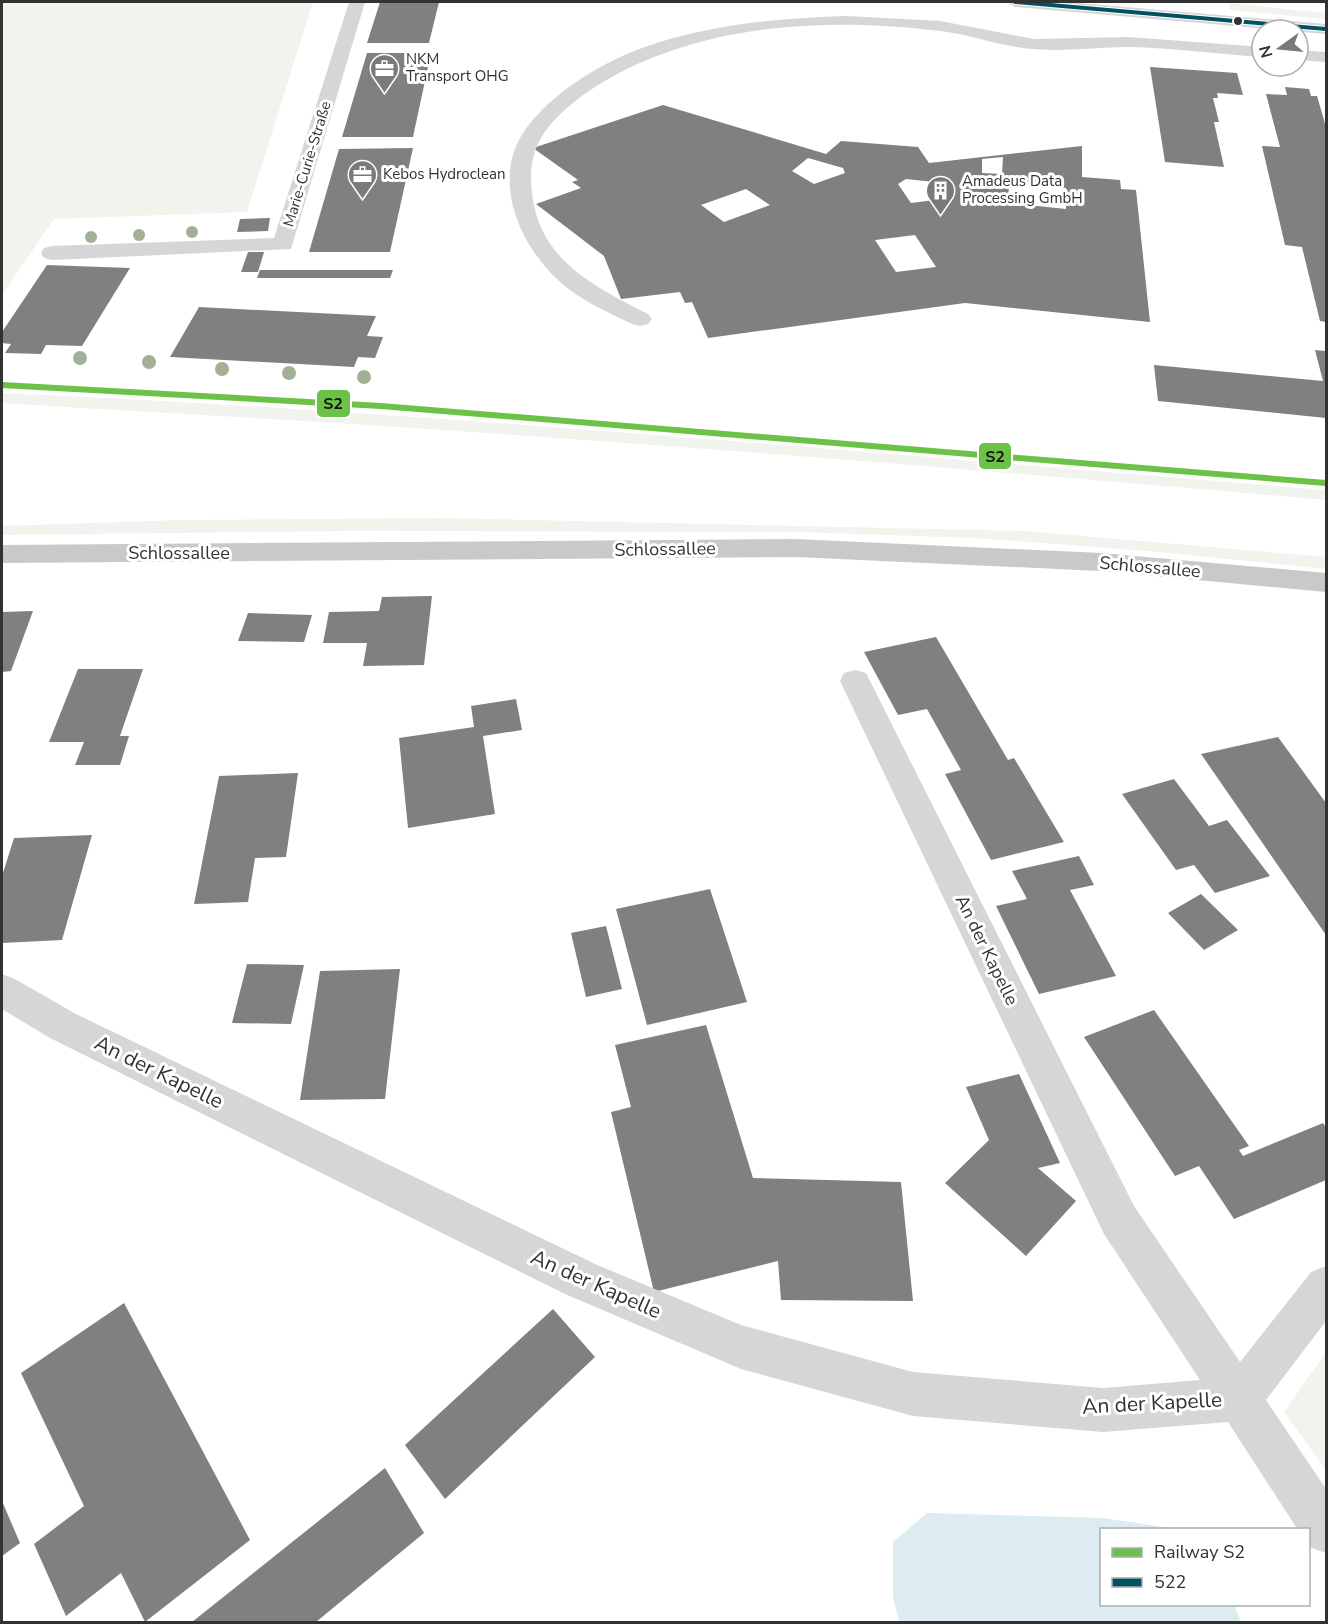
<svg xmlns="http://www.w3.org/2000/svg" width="1328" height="1624" font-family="'Nunito Sans',sans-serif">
  <rect width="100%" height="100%" fill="#fff"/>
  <path fill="#f1f4ed" d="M2,2H313L247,212L54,219L2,295Z
    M1229,3L1326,13V19L1230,10Z
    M2,393C444,413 885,454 1326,490V500C1008,472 688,446 368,425C246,417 124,411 2,403Z
    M440,518L1024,531L1326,557V569L1160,552L975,538L798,532L349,531L2,535V526L182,520Z
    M1326,1352V1470L1284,1412Z"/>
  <path fill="#ddebf2" d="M927,1513L1103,1518L1177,1529L1102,1530V1604L1234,1605L1241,1622H899L893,1597V1542Z"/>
  <path fill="#808080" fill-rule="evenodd" d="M380,2H439L429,43H367Z
    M367,53H431L413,137H342Z
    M1150,67L1237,73L1243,95L1217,93L1218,98H1213L1219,122H1214L1224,167L1165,162Z
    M1285,87L1309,89L1311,96H1317L1326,127V322L1320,321L1302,247L1285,245L1262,146L1280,147L1266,94L1287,95Z
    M663,105L826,154L841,141L918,147L929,163L1082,146V177L1120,180L1121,189L1136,190L1150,322L965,303L708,338L692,302L685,303L680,292L621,299L604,256L536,204L581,188L572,182L578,180L533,148ZM1003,157L1002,174L982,173V159ZM808,158L843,168L845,173L814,184L792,171ZM906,179L944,183L942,199L911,203L898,184ZM1009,183L1066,188V209L1008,203ZM746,189L770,205L724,222L701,205ZM915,235L936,267L896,272L875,240Z
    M413,148L390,252H309L339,149Z
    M270,218L268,231L237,232L240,219Z
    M248,252H264L258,272H241Z
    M47,265L130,268L82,346L46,345L41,354L5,353L11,344L2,343V332Z
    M260,270H393L390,278H257Z
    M199,307L376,316L367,336L383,337L375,358L358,357L354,367L170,357Z
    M1315,350L1326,351V418L1158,401L1154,365L1323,381Z
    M432,596L424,665L363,666L367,643H323L329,612L379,611L382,597Z
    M33,611L11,671L2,672V612Z
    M248,613L312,615L304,642L238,641Z
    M936,637L1008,760L1014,758L1064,842L991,860L945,774L961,770L927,709L898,715L864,652Z
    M78,669H143L120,736H129L120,765H75L84,742H49Z
    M516,699L522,730L483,736L495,814L408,828L399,738L474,727L471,706Z
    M1278,737L1326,803V935L1201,754Z
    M298,773L286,857L255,858L248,902L194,904L219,776Z
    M1174,779L1209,826L1227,820L1270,876L1215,893L1194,865L1176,870L1122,794Z
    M92,835L62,940L2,943V876L14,838Z
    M1079,856L1094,885L1070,890L1116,976L1039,994L996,906L1027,899L1012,871Z
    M710,889L747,1002L647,1025L616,909Z
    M1201,894L1238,930L1204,950L1168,913Z
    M606,926L622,989L586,997L571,933Z
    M247,964L304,965L291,1024L232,1023Z
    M400,969L385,1099L300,1100L320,971Z
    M1154,1010L1249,1146L1239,1150L1243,1156L1323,1123L1326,1128V1180L1234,1219L1199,1166L1175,1176L1084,1037Z
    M706,1025L753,1178L901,1182L913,1301L781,1300L778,1261L654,1292L611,1112L631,1107L615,1045Z
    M1019,1074L1060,1163L1038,1168L1076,1201L1026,1256L945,1183L989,1140L966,1087Z
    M124,1303L250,1540L145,1622L121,1573L66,1616L34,1544L84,1506L21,1373Z
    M553,1309L595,1357L445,1499L405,1445Z
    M385,1468L424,1533L316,1622H192Z
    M2,1501L20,1543L2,1556Z"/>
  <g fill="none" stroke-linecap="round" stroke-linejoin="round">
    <path fill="#d6d6d6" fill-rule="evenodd" d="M349,2H365L291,249L52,260L44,258L41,253L44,248L52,246L274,238Z
      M1007,2H1067L1326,24V34L1015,7Z
      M847,16L940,21L1034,39L1129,37L1262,47V57C1217,54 1173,48 1128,47C1097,47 1065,52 1034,49C1002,47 972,35 941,31C823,16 687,24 586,93C557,114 531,138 531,176C531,255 587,283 648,314L652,319L648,324L640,326L632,324C606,311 579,300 558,280C523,248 496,191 517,144C538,100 601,62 645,47C711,24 779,18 847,16Z
      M1298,50L1326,52V62L1298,60Z
      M855,670L866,673L870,681L1134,1206L1240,1362L1311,1272L1326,1266V1321L1266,1400L1326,1489V1553L1309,1547L1308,1530H1298L1228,1422L1103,1432L913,1416L741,1369L565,1294L50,1038L2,1009V974L15,979L76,1014L595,1264L741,1325L913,1372L1103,1388L1200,1380L1104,1234L840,681L844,673Z"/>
    <path fill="#c9c9c9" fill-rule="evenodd" d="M795,539L1101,553L1326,573V592L1101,571L795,557L2,563V545Z"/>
    <defs>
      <path id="bus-1" d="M1015,2L1326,29"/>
    </defs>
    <use href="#bus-1" stroke="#fff" stroke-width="6"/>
    <use href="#bus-1" stroke="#005262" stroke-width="4"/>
    <defs>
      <path id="rail-1" d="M2,385L381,406L1326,483"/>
    </defs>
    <use href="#rail-1" stroke="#fff" stroke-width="10"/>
    <use href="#rail-1" stroke="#6cc247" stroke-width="6"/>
  </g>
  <g fill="#a2b095">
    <circle cx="192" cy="232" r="6"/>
    <circle cx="139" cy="235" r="6"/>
    <circle cx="91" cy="237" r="6"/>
    <circle cx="80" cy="358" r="7"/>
    <circle cx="149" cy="362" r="7"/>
    <circle cx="222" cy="369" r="7"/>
    <circle cx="289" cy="373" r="7"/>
    <circle cx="364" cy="377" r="7"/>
  </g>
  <defs>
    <symbol id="office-pin" viewBox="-11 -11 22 30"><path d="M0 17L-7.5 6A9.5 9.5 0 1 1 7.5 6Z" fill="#7a7a7a" stroke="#fff"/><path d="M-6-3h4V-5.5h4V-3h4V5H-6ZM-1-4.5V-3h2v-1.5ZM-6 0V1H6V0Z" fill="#fff"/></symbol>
    <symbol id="building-pin" viewBox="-11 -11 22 30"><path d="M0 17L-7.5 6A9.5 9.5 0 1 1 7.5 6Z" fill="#7a7a7a" stroke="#fff"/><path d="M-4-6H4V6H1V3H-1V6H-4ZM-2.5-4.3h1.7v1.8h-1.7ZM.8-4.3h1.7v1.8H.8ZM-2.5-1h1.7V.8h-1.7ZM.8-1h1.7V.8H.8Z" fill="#fff"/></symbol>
  </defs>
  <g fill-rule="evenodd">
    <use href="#office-pin" x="368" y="52" width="33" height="45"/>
    <use href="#office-pin" x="346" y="158" width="33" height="45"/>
    <use href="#building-pin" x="924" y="174" width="33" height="45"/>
  </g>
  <circle fill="#323232" stroke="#fff" stroke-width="2" cx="1238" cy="21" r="5"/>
  <g text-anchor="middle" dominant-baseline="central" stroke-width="6" stroke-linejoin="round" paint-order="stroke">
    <g font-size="15" fill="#323232" stroke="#fff" text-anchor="start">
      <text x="406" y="59">NKM<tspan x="406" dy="17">Transport OHG</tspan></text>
      <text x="383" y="174">Kebos Hydroclean</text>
      <text x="962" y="181">Amadeus Data<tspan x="962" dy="17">Processing GmbH</tspan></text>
    </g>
    <g font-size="15" fill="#323232" stroke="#fff">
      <text transform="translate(307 164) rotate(-73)">Marie-Curie-Straße</text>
    </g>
    <g font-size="18" fill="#323232" stroke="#fff">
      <text transform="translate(665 549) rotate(-1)">Schlossallee</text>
      <text x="179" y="553">Schlossallee</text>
      <text transform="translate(1150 567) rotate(5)">Schlossallee</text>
      <text transform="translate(987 950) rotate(64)">An der Kapelle</text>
    </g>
    <g font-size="21" fill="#323232" stroke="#fff">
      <text transform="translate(159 1072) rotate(26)">An der Kapelle</text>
      <text transform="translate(596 1284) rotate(24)">An der Kapelle</text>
      <text transform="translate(1152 1403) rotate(-3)">An der Kapelle</text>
    </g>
  </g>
  <g stroke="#fff" stroke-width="2">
    <rect x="316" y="389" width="35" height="29" rx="6" fill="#6cc247"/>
    <rect x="978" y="442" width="34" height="28" rx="6" fill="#6cc247"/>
  </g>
  <g font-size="16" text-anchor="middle" font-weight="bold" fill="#111">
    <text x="333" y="409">S2</text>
    <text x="995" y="462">S2</text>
  </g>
  <rect width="1328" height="1624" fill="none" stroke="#323232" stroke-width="6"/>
  <rect x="1100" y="1528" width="210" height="78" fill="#ffffff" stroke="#adadad" stroke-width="1.5"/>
  <rect x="1112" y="1548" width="30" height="9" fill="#6cc247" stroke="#adadad" stroke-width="1.5"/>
  <text x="1154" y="1558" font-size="18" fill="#323232">Railway S2</text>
  <rect x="1112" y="1578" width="30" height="9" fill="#005262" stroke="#adadad" stroke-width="1.5"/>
  <text x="1154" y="1588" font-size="18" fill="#323232">522</text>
  <g transform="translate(1280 48) rotate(255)"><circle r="28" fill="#ffffff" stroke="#adadad" stroke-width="1.5"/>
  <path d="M0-4.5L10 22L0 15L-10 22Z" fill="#7a7a7a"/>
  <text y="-9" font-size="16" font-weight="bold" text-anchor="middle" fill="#323232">N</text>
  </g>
</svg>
